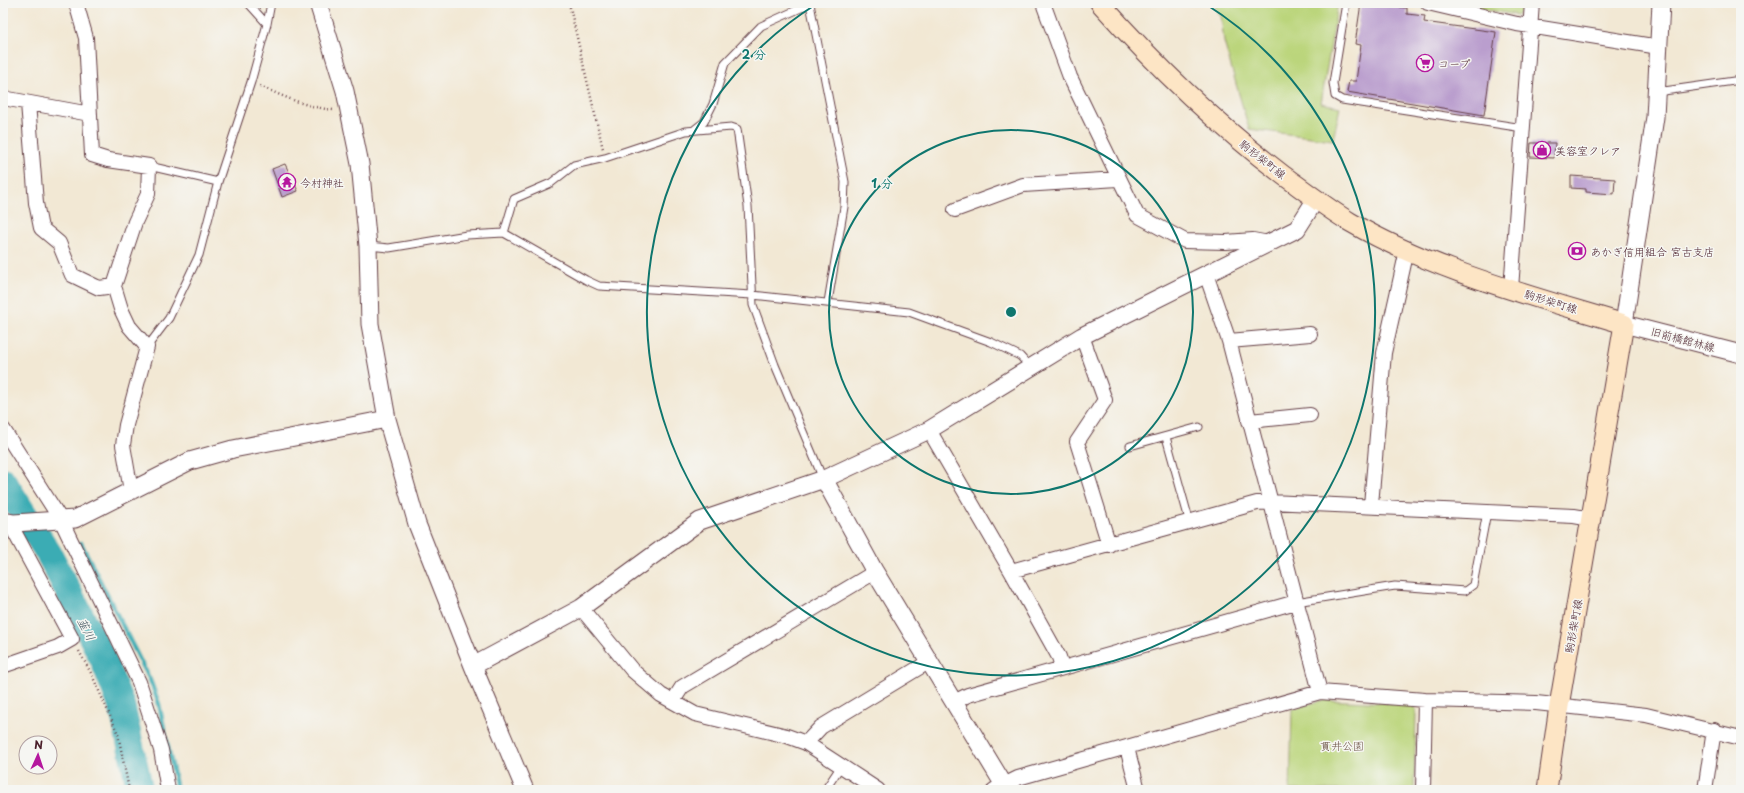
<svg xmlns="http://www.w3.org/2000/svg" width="1744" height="793" font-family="'Playpen Sans','Klee One',sans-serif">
  <rect width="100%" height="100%" fill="#f6f6f2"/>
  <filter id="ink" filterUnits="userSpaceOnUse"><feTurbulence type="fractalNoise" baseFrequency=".025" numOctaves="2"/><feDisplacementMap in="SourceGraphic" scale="8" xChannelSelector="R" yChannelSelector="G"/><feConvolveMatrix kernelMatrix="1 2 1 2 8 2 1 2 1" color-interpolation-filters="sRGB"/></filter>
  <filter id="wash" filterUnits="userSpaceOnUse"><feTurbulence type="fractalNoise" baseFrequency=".012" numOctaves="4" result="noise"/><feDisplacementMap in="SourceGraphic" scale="16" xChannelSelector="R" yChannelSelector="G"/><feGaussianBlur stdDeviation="0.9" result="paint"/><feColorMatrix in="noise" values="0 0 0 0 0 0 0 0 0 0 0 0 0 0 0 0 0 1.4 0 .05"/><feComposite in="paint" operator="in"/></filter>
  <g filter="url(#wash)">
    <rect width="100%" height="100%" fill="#f2e8d4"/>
    <path fill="#bbd57b" stroke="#827a53" d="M1215,3H1338L1321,103L1340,107L1333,140L1249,129L1224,42L1221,16L1216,10Z
      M1446,3H1524L1523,10L1517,15Z
      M1323,700L1412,704L1416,711L1414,790H1290L1292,709Z"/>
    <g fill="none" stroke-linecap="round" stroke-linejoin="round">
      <path stroke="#3aacb4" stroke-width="4.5" d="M81,543L150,680L159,704L177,790"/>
      <path stroke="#3aacb4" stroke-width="27" d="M3,481L49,554L103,659L122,707L140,790"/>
    </g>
    <g id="blocks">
      <path fill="#ba9ece" d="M1361,3L1407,8V14L1425,16L1424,22L1496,32L1484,115L1347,92L1349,81H1356L1361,45L1355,44Z
        M1531,143H1555L1554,158L1530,157Z
        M285,164L298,191L282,197L272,169Z
        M1571,176L1615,179L1614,194L1586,192V189L1571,188Z"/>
    </g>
  </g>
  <g filter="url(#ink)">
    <use href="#blocks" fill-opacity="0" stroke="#633d44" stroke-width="1"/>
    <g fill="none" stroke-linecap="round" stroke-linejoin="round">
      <defs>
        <path id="service" d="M248,3L267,24
          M1346,3L1333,83L1335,96L1342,100L1523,128
          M810,4L845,182L844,207L828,302
          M1657,92L1741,80
          M695,129L704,122L713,104L725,63L761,26L812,3
          M149,166L218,182
          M504,233L514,199L551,183L574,165L605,158L686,131L731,127L737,129L748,206L753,305L775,365L823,479
          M368,246L389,248L467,235L504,233L586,280L599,286L752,295L909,312L991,342L1020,356L1030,367
          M147,347L169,318L199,255L218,182L251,82L267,24L271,3
          M1166,437L1190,523
          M1130,446L1199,427
          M1296,602L1395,586L1465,591L1473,585L1487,512
          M825,790L841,766"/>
        <path id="minor" d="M76,3L86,38L92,155L108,160L149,166L148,194L135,222L114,286L121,309L129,326L147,347L126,425L123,445L131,491
          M1043,3L1070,77L1137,215L1185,241L1226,242L1253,240L1269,243
          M1428,3L1517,24L1659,47
          M3,98L90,114
          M28,103L36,203L41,228L59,243L72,275L99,288L114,286
          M955,210L1023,185L1118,179
          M1206,274L1229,341L1320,692
          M1511,289L1532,3
          M1082,336L1105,400L1077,442L1109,545
          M1229,341L1310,334
          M1249,421L1310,415
          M3,429L61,520L139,682L161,750L168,790
          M929,430L1011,571L1059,657L1062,667
          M1371,505L1384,353L1407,250
          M1011,571L1257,503L1270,502L1574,516L1591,519
          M581,608L632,670L661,695L695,714L787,736L806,743L878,790
          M3,666L58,647L72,639L9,522
          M673,701L682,687L875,572
          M954,702L968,695L1296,602
          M806,743L821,727L930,661
          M1127,748L1138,790
          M994,790L1018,778L1320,692L1425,700L1536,703L1582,708L1646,715L1741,738
          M1423,790L1425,700
          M1705,790L1714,730"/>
        <path id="tertiary" d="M318,3L345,91L360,164L368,246L370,324L387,419L417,524L473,666L525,790
          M1661,3L1655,117L1624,324L1741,354
          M824,479L875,572L1007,790
          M3,521L14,523L75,519L190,461L233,449L387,419
          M473,666L581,608L700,521L824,479L929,430L1082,336L1297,229L1316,199"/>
        <path id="secondary" d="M1100,3C1156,66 1216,124 1283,175C1305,191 1327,208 1350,222C1434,271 1532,296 1624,324L1559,706L1547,790"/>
      </defs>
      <use href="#service" stroke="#633d44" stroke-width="9"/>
      <use href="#minor" stroke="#633d44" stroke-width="16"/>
      <use href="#tertiary" stroke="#633d44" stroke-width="19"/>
      <use href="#secondary" stroke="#633d44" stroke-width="21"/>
      <path stroke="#633d44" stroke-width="2.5" stroke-dasharray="1 3" stroke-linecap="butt" d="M569,3L603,149
        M260,86C284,97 307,107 333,110
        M79,651L92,675L118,734L129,790"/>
      <use href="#service" stroke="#fff" stroke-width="7"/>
      <use href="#minor" stroke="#fff" stroke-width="14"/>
      <use href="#tertiary" stroke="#fff" stroke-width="17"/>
      <use href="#secondary" stroke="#fde5c5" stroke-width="19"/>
    </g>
  </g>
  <g fill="none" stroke="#0f766e" stroke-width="2">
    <circle cx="1011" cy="312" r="182"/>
    <path d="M1204 3A364 364 0 1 1 818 3"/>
  </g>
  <defs>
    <symbol id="supermarket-ring" viewBox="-11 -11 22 22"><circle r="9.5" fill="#f6f6f2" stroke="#b5179e" stroke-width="1.5"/><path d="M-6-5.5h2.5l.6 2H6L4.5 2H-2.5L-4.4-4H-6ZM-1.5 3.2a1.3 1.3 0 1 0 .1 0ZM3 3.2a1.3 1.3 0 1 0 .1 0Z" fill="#b5179e"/></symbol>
    <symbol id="shop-ring" viewBox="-11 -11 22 22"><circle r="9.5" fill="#f6f6f2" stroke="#b5179e" stroke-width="1.5"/><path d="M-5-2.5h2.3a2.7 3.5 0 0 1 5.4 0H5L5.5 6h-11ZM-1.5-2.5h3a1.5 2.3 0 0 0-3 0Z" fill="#b5179e"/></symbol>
    <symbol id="temple-ring" viewBox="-11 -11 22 22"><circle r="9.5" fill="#f6f6f2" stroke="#b5179e" stroke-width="1.5"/><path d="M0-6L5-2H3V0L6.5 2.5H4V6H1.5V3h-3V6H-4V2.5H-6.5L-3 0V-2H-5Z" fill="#b5179e"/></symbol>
    <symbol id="bank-ring" viewBox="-11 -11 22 22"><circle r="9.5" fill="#f6f6f2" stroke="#b5179e" stroke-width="1.5"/><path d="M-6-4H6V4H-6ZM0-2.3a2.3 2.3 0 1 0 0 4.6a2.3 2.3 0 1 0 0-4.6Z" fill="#b5179e"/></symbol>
  </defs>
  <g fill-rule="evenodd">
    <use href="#supermarket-ring" x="1415" y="53" width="20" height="20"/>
    <use href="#shop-ring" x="1532" y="140" width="20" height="20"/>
    <use href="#temple-ring" x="277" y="172" width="20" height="20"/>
    <use href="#bank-ring" x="1567" y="241" width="20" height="20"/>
  </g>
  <g text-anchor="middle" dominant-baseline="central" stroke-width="3" stroke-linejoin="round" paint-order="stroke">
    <g font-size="11" fill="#4a1f2b" stroke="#f6f6f2" text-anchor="start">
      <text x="1438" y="63">コープ</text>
      <text x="1555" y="150">美容室クレア</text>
      <text x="300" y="182">今村神社</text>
      <text x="1590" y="251">あかぎ信用組合 宮古支店</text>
    </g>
    <g font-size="11" fill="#4a1f2b" stroke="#f6f6f2">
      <text transform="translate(1263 159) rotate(38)">駒形柴町線</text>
      <text transform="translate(1551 301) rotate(17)">駒形柴町線</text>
      <text transform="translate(1683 339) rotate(15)">旧前橋館林線</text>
      <text transform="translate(1573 626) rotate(-80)">駒形柴町線</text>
    </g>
    <g font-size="11" fill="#664c3f" stroke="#f6f6f2">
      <text x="1342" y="745">貫井公園</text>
    </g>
    <g font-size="12" font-style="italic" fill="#445762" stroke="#f6f6f2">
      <text transform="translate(87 629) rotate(63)">韮川</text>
    </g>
  </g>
  <circle cx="1011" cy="312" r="6" fill="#0f766e" stroke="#f6f6f2" stroke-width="2"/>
  <g font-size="12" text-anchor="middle" font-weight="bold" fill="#0f766e" stroke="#f6f6f2" stroke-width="3" stroke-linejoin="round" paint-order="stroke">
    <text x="754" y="59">2 分</text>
    <text x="882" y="188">1 分</text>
  </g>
  <rect width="1744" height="793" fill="none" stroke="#f6f6f2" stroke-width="16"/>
  <g transform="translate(38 755) rotate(3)"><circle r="19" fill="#f6f6f2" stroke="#b1a0a2"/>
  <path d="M0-3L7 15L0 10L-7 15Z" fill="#b5179e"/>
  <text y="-6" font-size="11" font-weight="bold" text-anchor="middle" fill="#4a1f2b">N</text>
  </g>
</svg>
